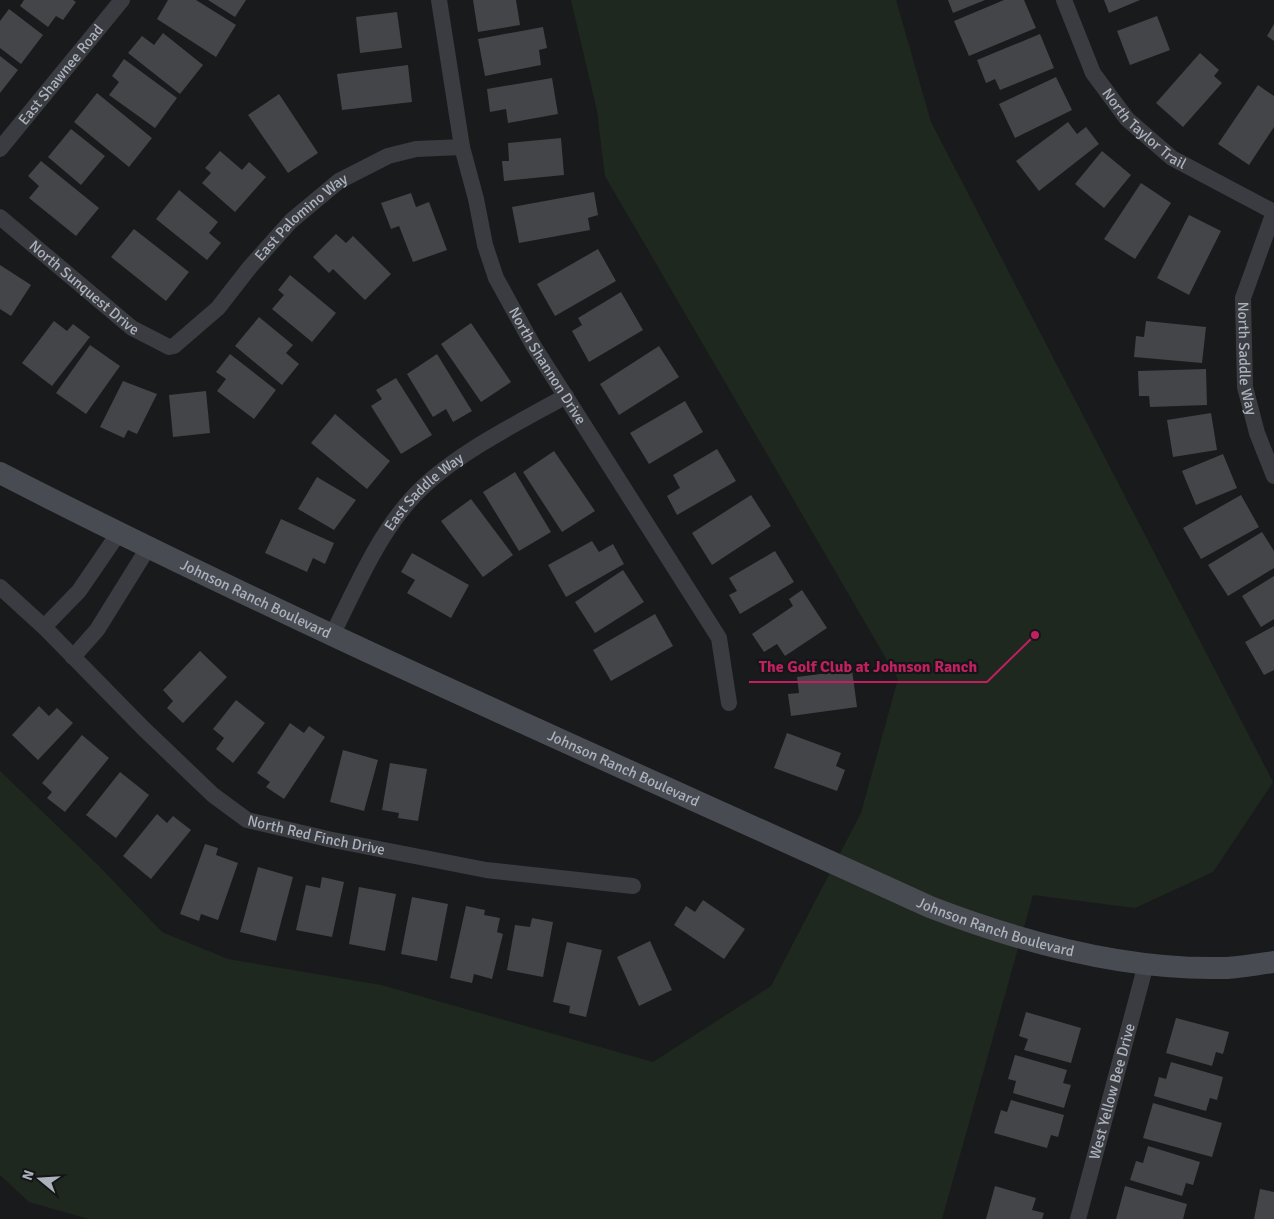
<svg xmlns="http://www.w3.org/2000/svg" width="1274" height="1219" font-family="Signika,sans-serif">
  <rect width="100%" height="100%" fill="#191a1c"/>
  <path fill="#1f281f" d="M571,0H896L931,122L1273,782L1213,872L1135,908L1033,895L942,1219H89L29,1202L0,1175V771L98,865L162,932L228,959L381,985L653,1062L771,986L861,813L898,679L605,176L597,111Z"/>
  <path fill="#434549" d="M24,0H73L76,2L63,20L56,16L48,27L20,6Z
    M168,0H196L236,25L216,57L157,19Z
    M208,0H246L235,17Z
    M473,0H516L520,25L478,32Z
    M948,0H985L953,13Z
    M1004,0H1024L1036,28L969,56L954,21Z
    M1104,0H1140L1109,13Z
    M9,9L43,35L21,64L0,48V21Z
    M397,12L402,48L360,53L356,17Z
    M1157,16L1170,50L1130,65L1117,31Z
    M1274,24V41L1267,36Z
    M543,27L547,48L539,50L541,65L485,76L478,39Z
    M163,33L203,65L180,94L128,53L142,36L154,45Z
    M1040,34L1054,68L1000,90L995,79L986,83L977,60Z
    M1200,53L1219,70L1214,76L1222,83L1183,127L1156,103Z
    M0,56L18,70L0,93Z
    M124,59L177,98L155,128L109,95L119,82L112,76Z
    M408,65L412,102L342,110L337,74Z
    M1056,77L1072,110L1015,138L999,104Z
    M552,78L558,114L508,123L506,109L490,112L487,89Z
    M1258,85L1274,96V127L1249,165L1218,144Z
    M97,93L152,138L129,167L74,122Z
    M279,94L318,153L288,173L248,115Z
    M1068,122L1077,134L1086,127L1099,144L1039,191L1016,161Z
    M71,129L105,156L81,185L48,157Z
    M561,138L564,175L504,181L502,161H509L508,143Z
    M220,151L242,170L249,162L266,177L235,212L202,183L211,173L205,168Z
    M1102,151L1131,175L1104,208L1075,184Z
    M41,161L99,208L76,236L29,198L39,186L28,176Z
    M1141,183L1171,203L1135,259L1104,239Z
    M179,190L218,222L209,233L221,243L207,260L156,219Z
    M594,192L598,215L588,218L590,230L519,243L512,207Z
    M411,193L416,207L429,202L447,250L413,262L399,226L391,229L381,203Z
    M1189,215L1221,231L1189,295L1157,278Z
    M134,229L189,272L166,301L111,257Z
    M336,234L346,243L353,236L391,274L365,300L333,269L329,273L313,257Z
    M598,249L616,281L555,316L537,284Z
    M0,265L31,285L11,316L0,309Z
    M290,275L336,313L312,342L272,309L284,295L278,290Z
    M621,292L643,330L589,362L572,331L582,325L578,318Z
    M259,317L293,345L286,353L299,364L282,385L235,346Z
    M54,321L67,331L73,324L90,337L52,386L22,363Z
    M1146,321L1206,327L1202,363L1134,357L1136,336L1144,337Z
    M471,323L511,382L481,402L441,344Z
    M90,345L120,366L86,414L56,393Z
    M659,346L679,377L619,415L600,384Z
    M230,354L276,390L254,419L217,391L226,379L216,372Z
    M437,354L472,411L453,422L446,409L433,417L407,374Z
    M1206,369L1207,405L1150,407L1149,396H1139L1138,371Z
    M396,378L432,435L401,454L371,406L382,399L376,390Z
    M123,381L157,394L137,434L128,430L124,438L100,427Z
    M206,391L210,433L173,437L169,395Z
    M685,401L703,432L649,464L630,433Z
    M1211,413L1217,450L1173,457L1167,420Z
    M335,414L390,461L367,489L311,443Z
    M717,449L736,481L677,515L667,496L680,488L673,475Z
    M554,451L595,511L562,532L523,472Z
    M1223,454L1237,488L1196,505L1182,471Z
    M515,472L551,532L519,551L483,492Z
    M317,477L356,500L334,530L298,509Z
    M751,495L771,526L712,565L692,533Z
    M1241,495L1259,527L1201,559L1183,528Z
    M471,499L513,555L483,577L441,521Z
    M281,519L334,543L325,564L313,558L307,572L265,553Z
    M1262,532L1274,551V568L1228,596L1208,565Z
    M592,541L599,552L613,544L624,564L566,597L548,565Z
    M775,551L794,582L740,614L729,595L737,591L729,578Z
    M412,553L469,585L451,618L407,593L415,580L401,572Z
    M623,570L644,602L595,633L575,602Z
    M1274,576V619L1261,627L1242,596Z
    M802,590L827,628L785,656L777,644L764,652L752,634L793,606L789,599Z
    M655,614L673,646L611,681L593,650Z
    M1274,626V670L1264,675L1245,642Z
    M200,651L227,677L183,723L167,708L173,701L163,690Z
    M852,670L857,707L791,716L788,694L799,693L797,677Z
    M236,700L265,723L233,763L216,749L224,738L213,729Z
    M39,706L49,716L57,708L73,723L38,760L12,735Z
    M290,723L304,733L309,726L325,737L284,799L266,787L270,782L257,773Z
    M787,733L841,753L836,766L845,770L837,791L774,768Z
    M82,735L109,758L65,812L47,798L52,792L42,783Z
    M343,750L378,760L364,811L330,802Z
    M390,763L427,769L418,821L398,818L399,813L382,810Z
    M120,772L149,795L116,838L86,815Z
    M157,814L167,823L173,816L191,830L151,879L123,856Z
    M205,844L218,848L216,855L238,863L218,920L201,914L199,921L180,914Z
    M258,867L293,877L276,941L240,932Z
    M322,877L344,882L332,937L296,930L306,885L320,888Z
    M359,887L396,894L385,951L349,944Z
    M412,897L448,904L437,961L401,954Z
    M703,900L745,929L724,959L674,925L686,906L695,912Z
    M466,906L485,910L484,915L500,918L497,932L503,934L492,979L474,974L472,983L450,978Z
    M532,918L553,922L543,977L507,970L515,925L530,927Z
    M650,941L672,990L639,1006L617,957Z
    M567,942L602,950L586,1017L569,1013L570,1006L553,1002Z
    M1026,1012L1081,1028L1071,1063L1024,1050L1028,1039L1019,1036Z
    M1176,1018L1229,1032L1223,1054L1216,1052L1212,1066L1166,1053Z
    M1015,1055L1067,1070L1063,1083L1071,1085L1064,1108L1013,1093L1016,1081L1008,1079Z
    M1171,1062L1223,1077L1217,1100L1210,1098L1206,1111L1154,1096L1159,1077L1166,1079Z
    M1011,1100L1064,1115L1058,1137L1051,1135L1047,1148L994,1133L1001,1110L1007,1112Z
    M1153,1103L1222,1123L1212,1157L1143,1138Z
    M1148,1146L1200,1162L1193,1185L1186,1183L1182,1196L1130,1180L1136,1161L1143,1163Z
    M995,1186L1036,1198L1032,1210L1044,1213L1042,1219H986Z
    M1125,1186L1187,1204L1183,1219H1116Z
    M1260,1189L1274,1192V1219H1254Z"/>
  <g fill="none" stroke-linecap="round" stroke-linejoin="round">
    <g stroke="#3a3c41" stroke-width="16">
      <path id="s1" d="M439,0L462,147L476,199L485,245L496,278L533,345L719,638L729,703"/>
      <path id="s2" d="M1064,0L1093,73L1127,119L1172,158L1274,212"/>
      <path id="s3" d="M0,149L122,0"/>
      <path id="s4" d="M1274,212L1243,298L1245,387L1257,433L1274,476"/>
      <path id="s5" d="M0,217L132,328L169,347L174,346L218,308L250,267L291,221L339,181L388,156L416,149L462,147"/>
      <path id="s6" d="M0,587L44,627L143,728L213,795L247,820L328,839L486,870L633,886"/>
      <path d="M44,627L79,591L118,534"/>
      <path id="s7" d="M332,635C356,588 377,536 413,497C450,456 518,423 566,396"/>
      <path d="M73,657L97,630L148,548"/>
      <path id="s8" d="M1078,1219L1146,964"/>
    </g>
    <path stroke="#484b51" stroke-width="22" id="s9" d="M0,473C304,629 619,765 930,907C1021,942 1122,970 1221,968C1238,968 1256,964 1274,962"/>
  </g>
  <g text-anchor="middle" dominant-baseline="central" stroke-width="4.5" stroke-linejoin="round" paint-order="stroke">
    <g font-size="15" fill="#abb2bc" stroke="#141517">
      <text stroke="none"><textPath href="#s3" startOffset="96">East Shawnee Road</textPath></text>
      <text stroke="none"><textPath href="#s2" startOffset="155">North Taylor Trail</textPath></text>
      <text stroke="none"><textPath href="#s5" startOffset="401">East Palomino Way</textPath></text>
      <text stroke="none"><textPath href="#s5" startOffset="110">North Sunquest Drive</textPath></text>
      <text stroke="none"><textPath href="#s4" startOffset="152">North Saddle Way</textPath></text>
      <text stroke="none"><textPath href="#s1" startOffset="386">North Shannon Drive</textPath></text>
      <text stroke="none"><textPath href="#s7" startOffset="172">East Saddle Way</textPath></text>
      <text stroke="none"><textPath href="#s9" startOffset="285">Johnson Ranch Boulevard</textPath></text>
      <text stroke="none"><textPath href="#s9" startOffset="690">Johnson Ranch Boulevard</textPath></text>
      <text stroke="none"><textPath href="#s6" startOffset="411">North Red Finch Drive</textPath></text>
      <text stroke="none"><textPath href="#s9" startOffset="1095">Johnson Ranch Boulevard</textPath></text>
      <text stroke="none"><textPath href="#s8" startOffset="132">West Yellow Bee Drive</textPath></text>
    </g>
  </g>
  <path fill="none" stroke="#c12060" stroke-width="2" d="M1035 635L987 682H749"/>
  <circle fill="#c12060" stroke="#141517" stroke-width="2" cx="1035" cy="635" r="5"/>
  <g font-size="16" text-anchor="middle" font-weight="bold" fill="#c12060" stroke="#141517" stroke-width="4.5" stroke-linejoin="round" paint-order="stroke">
    <text x="868" y="672">The Golf Club at Johnson Ranch</text>
  </g>
  <g transform="translate(40 1179) rotate(288)" stroke="#141517" stroke-width="4" paint-order="stroke">
  <path d="M0-4L9 19L0 12L-9 19Z" fill="#abb2bc"/>
  <text y="-8" font-size="14" font-weight="bold" text-anchor="middle" fill="#abb2bc">N</text>
  </g>
</svg>
